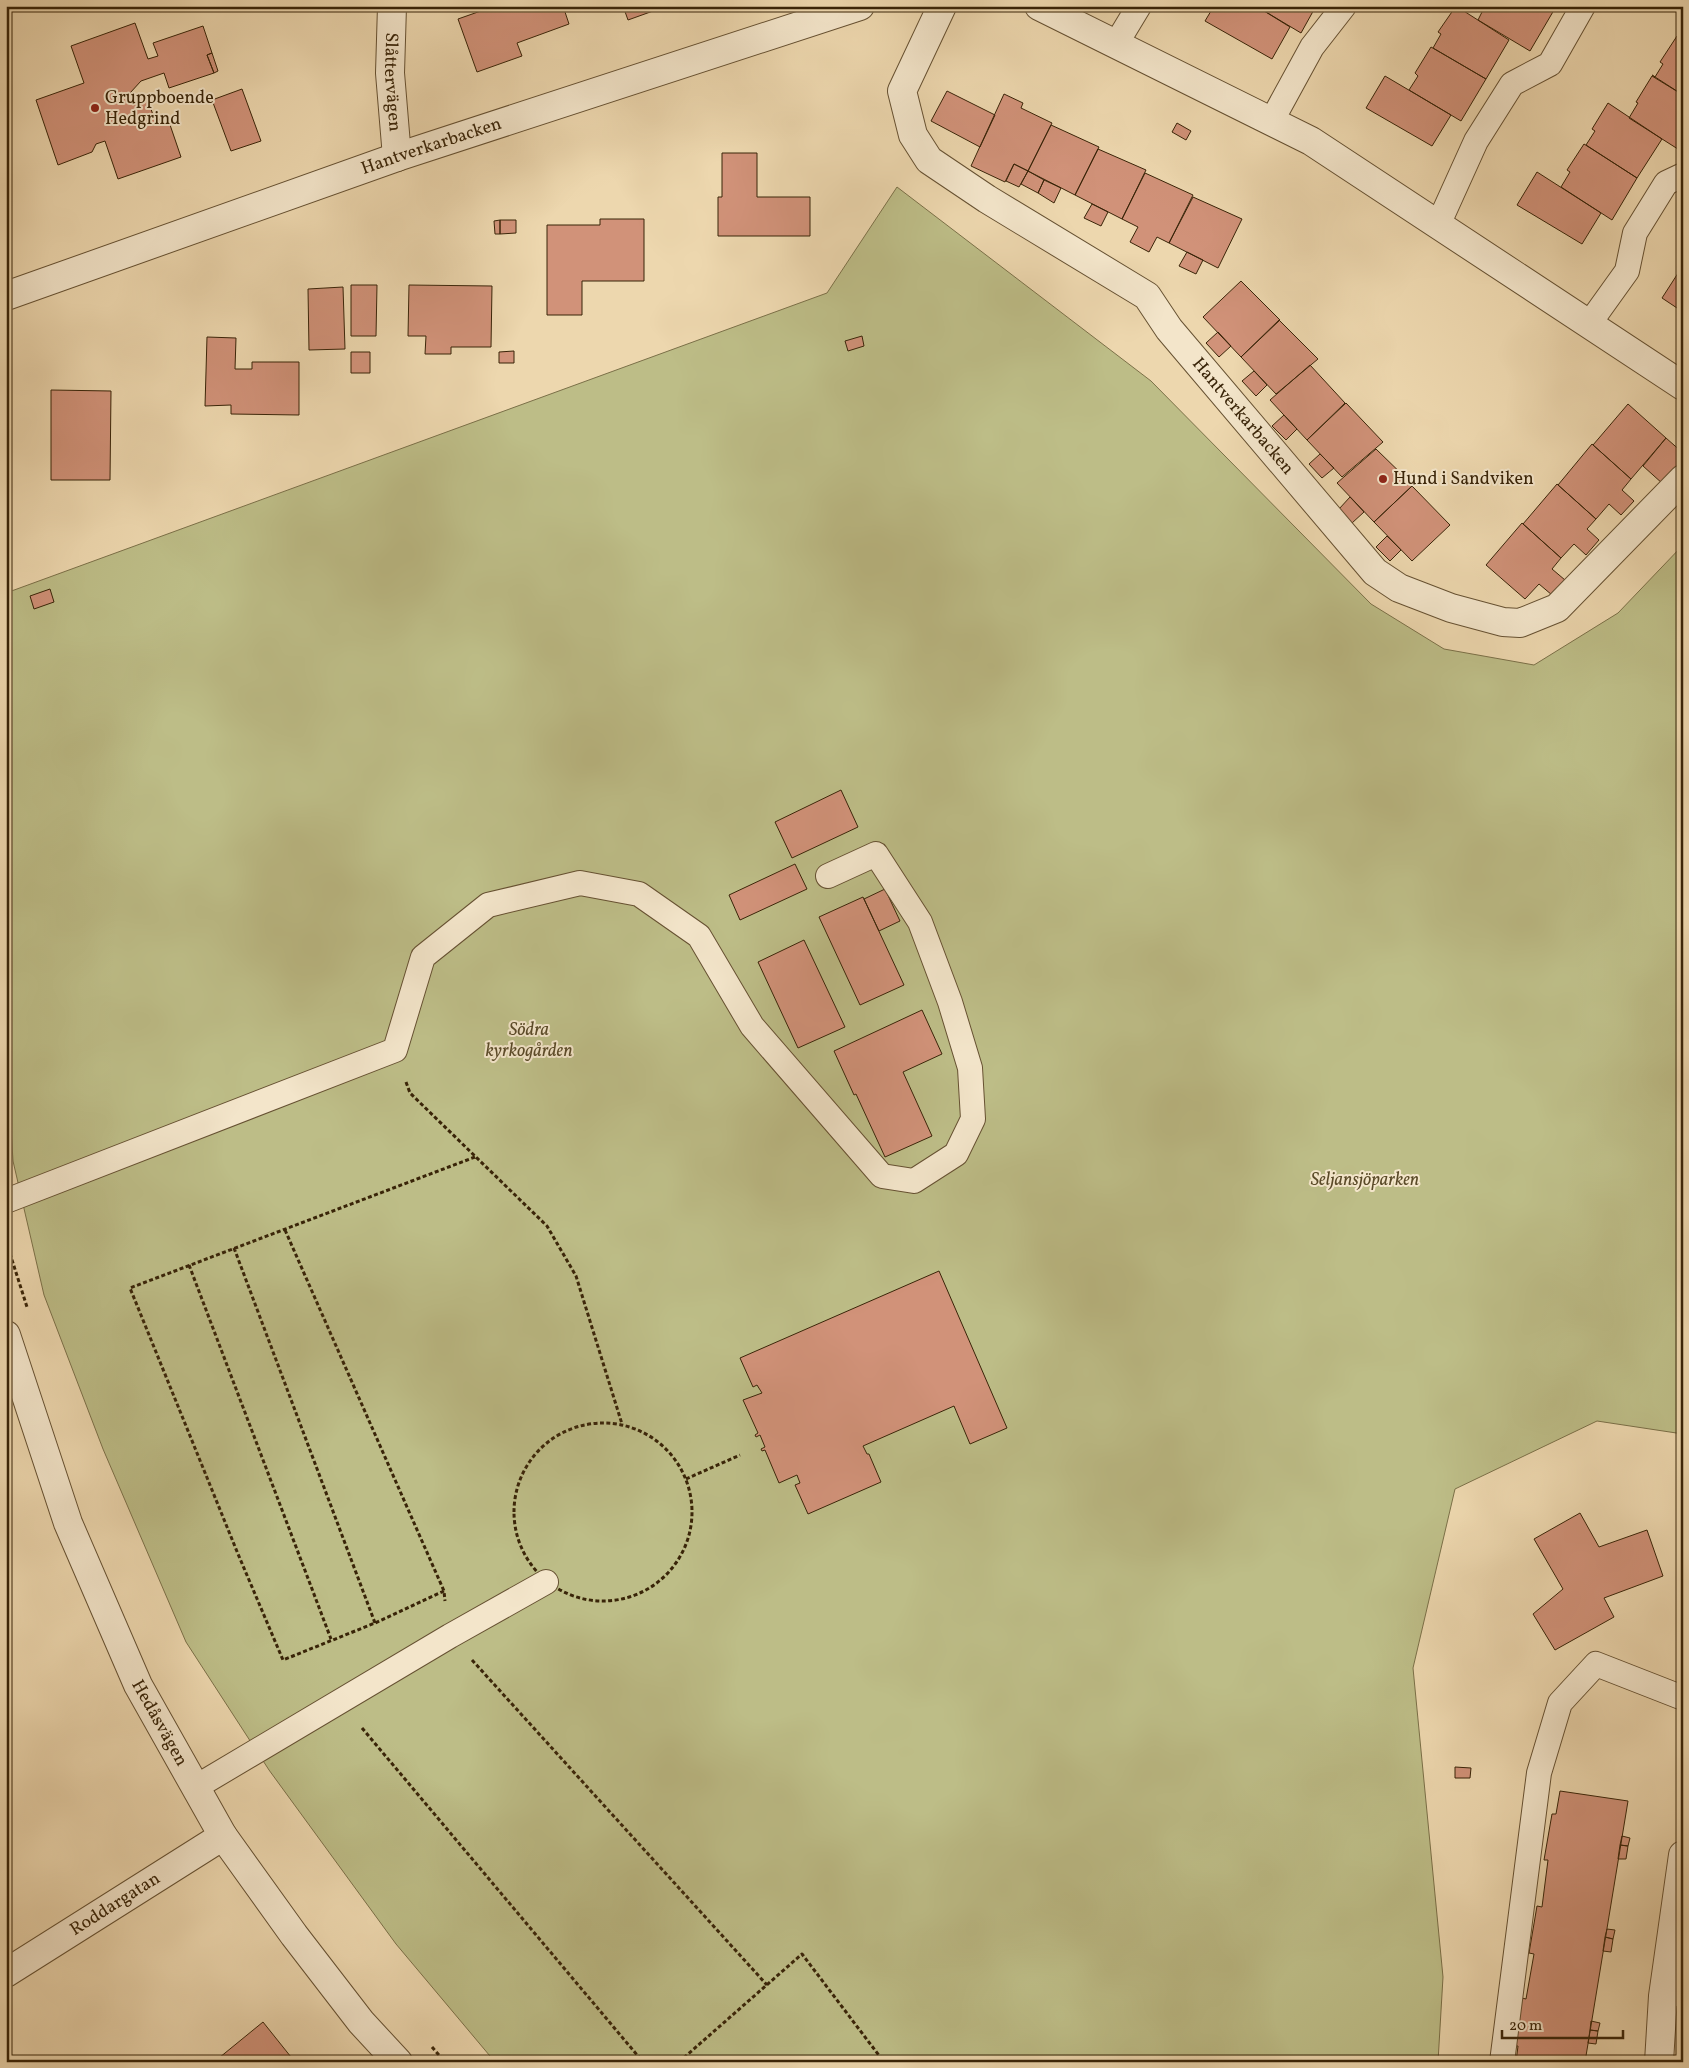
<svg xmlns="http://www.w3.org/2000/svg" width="1689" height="2068" font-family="Vollkorn,serif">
  <rect width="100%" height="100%" fill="#edd7ae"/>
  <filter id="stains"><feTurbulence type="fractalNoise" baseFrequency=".004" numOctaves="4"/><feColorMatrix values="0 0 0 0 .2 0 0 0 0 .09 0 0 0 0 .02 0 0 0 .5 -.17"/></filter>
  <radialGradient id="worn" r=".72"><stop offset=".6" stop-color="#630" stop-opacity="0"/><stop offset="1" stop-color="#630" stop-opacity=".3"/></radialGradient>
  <path fill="#bdbd87" stroke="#7b7048" d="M897,187L1151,381L1371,604L1444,649L1534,665L1618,613L1683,545V1434L1597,1421L1455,1489L1413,1668L1443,1977L1438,2062H495L396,1944L269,1770L186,1642L103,1449L44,1295L13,1161L6,1047V593L827,293Z"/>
  <path fill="#d19279" stroke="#392408" d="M495,6H563L569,24L517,43L522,56L477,72L458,19Z
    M623,6H667L628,20Z
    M1214,6H1256L1290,27L1272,59L1205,21Z
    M1256,6H1316L1301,33Z
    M1456,6L1509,40L1486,79L1433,48L1441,34L1438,32Z
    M1485,6H1548L1554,10L1530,51L1478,20Z
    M135,23L148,59L158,56L153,43L203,26L212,53L207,55L214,73L169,88L164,73L141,81L130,93V95L147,97L155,121L167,116L181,157L118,179L105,141L96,144L92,152L58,165L36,100L84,83L71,46Z
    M1677,36L1683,40V95L1652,75L1655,77L1663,64L1660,62Z
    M1431,47L1486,79L1461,121L1409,90L1418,76L1415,73Z
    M212,53L218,71L214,73L207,55Z
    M1385,76L1451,115L1432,146L1366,108Z
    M1652,76L1683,95V149L1681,151L1629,118L1638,103L1636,102Z
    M242,89L261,141L231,151L212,100Z
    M947,91L995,115L980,147L931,121Z
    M1004,94L1023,103L1021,108L1052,123L1028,171L1014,164L1005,182L971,166Z
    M1608,103L1662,139L1637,178L1586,145L1595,131L1592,129Z
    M1177,123L1191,131L1186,140L1172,132Z
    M1051,125L1099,147L1075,195L1028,171Z
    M1584,144L1637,178L1612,220L1561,187L1570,172L1567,170Z
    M1098,149L1146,170L1122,219L1075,195Z
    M722,153H757V197H810V236H718V197H722Z
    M1014,164L1028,171L1019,187L1006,181Z
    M1028,171L1044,180L1038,193L1021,184Z
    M1537,172L1601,213L1582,244L1517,205Z
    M1145,173L1193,195L1169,243L1157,237L1149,252L1130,242L1138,227L1122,219Z
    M1044,180L1061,188L1054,203L1038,193Z
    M1193,197L1242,219L1218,268L1169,243Z
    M1092,204L1108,212L1101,226L1084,218Z
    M600,219H644V281H582V315H547V225H600Z
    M500,220V234H495L494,221Z
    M500,220H516V233L500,234Z
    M1187,252L1203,260L1196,274L1179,266Z
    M1682,267L1683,268V312L1662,298Z
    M1241,281L1280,320L1241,357L1203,317Z
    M351,285H377L376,336H351Z
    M409,285L492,286L491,347H451V354H425L426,336H408Z
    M343,287L345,349L309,350L308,289Z
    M1279,320L1318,359L1276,394L1241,357Z
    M1218,332L1231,346L1219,357L1206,343Z
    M862,336L864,346L848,351L845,341Z
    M207,337L236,338L235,369H252V362H299V415L231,414V405L205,406Z
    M514,351V363H499V352Z
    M351,352H370V373H351Z
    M1310,365L1345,403L1307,440L1270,400Z
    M1254,371L1267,385L1256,396L1242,381Z
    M51,390L111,391L110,480H51Z
    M1346,403L1383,442L1342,477L1307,440Z
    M1628,404L1666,438L1631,479L1593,445Z
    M1284,415L1297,429L1286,440L1272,426Z
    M1666,438L1683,453V462L1663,484L1643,466Z
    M1592,444L1631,479L1622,490L1634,501L1621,515L1609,504L1596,519L1558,485Z
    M1376,449L1413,485L1374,522L1337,483Z
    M1320,454L1334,468L1322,478L1309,464Z
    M1557,484L1596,519L1587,529L1599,540L1586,555L1574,544L1561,558L1523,524Z
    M1412,486L1450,525L1412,561L1374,522Z
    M1350,497L1364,512L1352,523L1339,509Z
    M1522,523L1561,558L1552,569L1565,580L1552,595L1539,584L1525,599L1486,565Z
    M1387,536L1401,550L1390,561L1376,547Z
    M50,589L54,602L34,609L30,596Z
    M841,790L858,827L792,858L775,822Z
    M795,864L807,889L740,920L729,895Z
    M885,889L900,921L879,931L864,899Z
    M863,897L904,985L860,1005L819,917Z
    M804,940L845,1027L798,1048L758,962Z
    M922,1010L942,1054L903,1072L932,1136L885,1157L856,1094L854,1095L834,1051Z
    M939,1271L1007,1428L970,1444L954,1406L863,1446L867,1454H869L881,1482L808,1514L795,1485L800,1483L797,1475L779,1483L765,1450L762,1451L761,1449L765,1447L760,1435L756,1437L755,1435L758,1433L743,1400L762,1393L757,1385L753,1387L740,1358Z
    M1580,1513L1599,1547L1647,1530L1663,1576L1604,1598L1614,1617L1555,1650L1533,1614L1563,1589L1534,1539Z
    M1455,1767L1471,1768L1470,1778H1455Z
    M1560,1791L1628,1801L1585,2062H1516L1518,2046H1514L1522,1998L1526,1999L1534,1954L1529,1953L1537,1906L1542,1907L1548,1860H1544L1552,1814H1556Z
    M1622,1836L1630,1838L1628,1846L1620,1845Z
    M1620,1845L1628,1846L1626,1859H1618Z
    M1607,1929L1615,1930L1613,1939L1605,1937Z
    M1605,1937L1613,1939L1611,1952L1603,1951Z
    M1591,2021L1600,2023L1598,2031L1590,2030Z
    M263,2022L295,2062H214Z
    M1590,2030L1598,2031L1596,2044L1588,2043Z"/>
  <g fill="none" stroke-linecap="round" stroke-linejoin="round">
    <defs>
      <path id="lane" d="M1116,44L1139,6
        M1271,122L1312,47L1344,6
        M1438,225L1476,141L1512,84L1550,64L1583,6
        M1589,324L1627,271L1635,233L1666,183L1683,175
        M6,1201L395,1050L423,957L488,905L580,883L639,894L699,936L752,1026L882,1176L914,1181L956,1154L973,1119L970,1068L950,1002L920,922L876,854L828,876
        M196,1787L450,1636L546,1582
        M1663,1996L1683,1993
        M1502,2062L1539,1773L1560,1703L1596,1664L1683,1698"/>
      <g id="street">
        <path id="s1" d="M392,6L390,73L397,157"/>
        <path id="s2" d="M942,6L902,91L913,135L929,160L987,199L1147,296L1169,329L1375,572L1399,588L1451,608L1503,622L1520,623L1557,608L1683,479"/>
        <path d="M1039,6L1311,141L1683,386"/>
        <path id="s3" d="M6,296L397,157L860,6"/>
        <path id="s4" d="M6,1335L68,1523L138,1685L223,1836L294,1935L361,2022L398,2062"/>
        <path id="s5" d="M6,1973L223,1836"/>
        <path d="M1659,2062L1663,1996L1683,1855"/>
      </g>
    </defs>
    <use href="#lane" stroke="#665132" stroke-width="26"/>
    <use href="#street" stroke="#665132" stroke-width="30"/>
    <path stroke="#392408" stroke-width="3" stroke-dasharray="4 2.5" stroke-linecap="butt" d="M406,1082L410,1093L547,1226L576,1276L622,1424
      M285,1230L444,1591L445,1601
      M6,1241L27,1307
      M234,1248L375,1623
      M189,1265L331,1639
      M514 1512a89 89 0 1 1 178 0a89 89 0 1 1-178 0Z
      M686,1479L740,1455
      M444,1591L375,1623L283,1660L238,1554L130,1288L475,1157
      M472,1660L767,1985
      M362,1728L643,2062
      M432,2047L445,2062
      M679,2062L802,1954L884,2062"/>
    <use href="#lane" stroke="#f3e5ca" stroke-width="24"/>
    <use href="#street" stroke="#f3e5ca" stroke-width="28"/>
  </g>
  <g fill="#8f2418" stroke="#f3e5ca" stroke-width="2">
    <circle cx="95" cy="108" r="5"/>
    <circle cx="1383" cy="479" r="5"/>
  </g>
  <g text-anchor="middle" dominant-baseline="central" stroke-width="4" stroke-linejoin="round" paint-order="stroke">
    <g font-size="18" fill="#392408" stroke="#f3e5ca">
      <text stroke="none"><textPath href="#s1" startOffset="76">Slåttervägen</textPath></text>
      <text stroke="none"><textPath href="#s3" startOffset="451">Hantverkarbacken</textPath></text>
      <text stroke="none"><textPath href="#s2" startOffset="580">Hantverkarbacken</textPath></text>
      <text stroke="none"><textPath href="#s4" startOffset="418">Hedåsvägen</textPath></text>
      <text stroke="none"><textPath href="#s5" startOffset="129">Roddargatan</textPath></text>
    </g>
    <g font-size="18" fill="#392408" stroke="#f3e5ca" text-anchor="start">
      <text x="105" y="98">Gruppboende<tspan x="105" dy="21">Hedgrind</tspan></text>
      <text x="1393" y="479">Hund i Sandviken</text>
    </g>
    <g font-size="18" font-style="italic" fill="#5a4a28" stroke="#f3e5ca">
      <text x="529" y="1030">Södra<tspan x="529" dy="21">kyrkogården</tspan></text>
      <text x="1365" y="1180">Seljansjöparken</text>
    </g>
  </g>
  <rect width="1689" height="2068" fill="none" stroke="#edd7ae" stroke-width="25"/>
  <rect x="8" y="8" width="1674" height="2053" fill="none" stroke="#392408" stroke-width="2.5"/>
  <rect x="12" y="12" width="1664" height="2043" fill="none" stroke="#392408"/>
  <path d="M1502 2030v8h121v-8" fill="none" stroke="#392408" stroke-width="2.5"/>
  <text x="1509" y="2030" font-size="15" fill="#392408" stroke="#f3e5ca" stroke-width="4" paint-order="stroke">20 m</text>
  <rect width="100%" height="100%" filter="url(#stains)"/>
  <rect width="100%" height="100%" fill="url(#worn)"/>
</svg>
